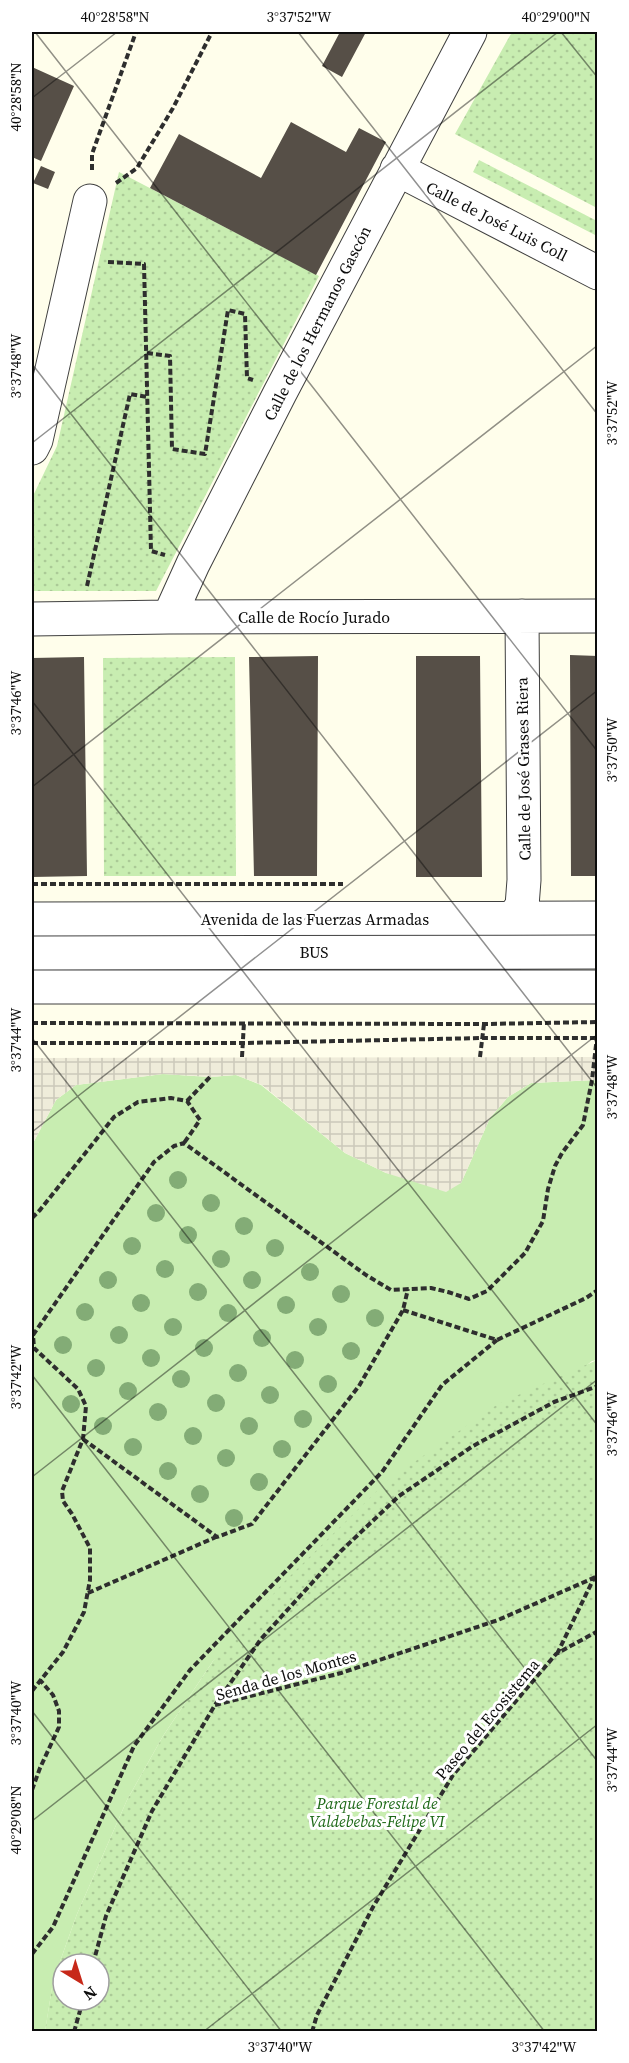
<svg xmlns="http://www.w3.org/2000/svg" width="629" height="2063" font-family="'Source Serif 4',serif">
  <defs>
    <pattern id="park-dots" width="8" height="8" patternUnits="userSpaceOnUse" patternTransform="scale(1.5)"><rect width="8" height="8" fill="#c8edb1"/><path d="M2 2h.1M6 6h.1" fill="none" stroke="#abca97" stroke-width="1.8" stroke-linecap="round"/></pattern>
    <pattern id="plaza-grid" width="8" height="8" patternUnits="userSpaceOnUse" patternTransform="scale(1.5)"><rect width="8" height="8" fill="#efecda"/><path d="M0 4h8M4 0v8" fill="none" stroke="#ccc9ba"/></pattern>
  </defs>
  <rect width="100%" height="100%" fill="#fffeeb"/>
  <path fill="#c8edb1" d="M163,1074L210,1077L236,1075L261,1085L345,1153L386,1173L461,1183L490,1118L508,1097L531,1083L597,1080V1360L592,1361L213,1661L163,1736L127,1800L77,1914L53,1981L45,2032L32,2031V1145L56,1100L76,1085Z"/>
  <path fill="url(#park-dots)" fill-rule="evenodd" d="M512,32H597V208L455,134Z
    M479,160L597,221V236L473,172Z
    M119,172L319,276L156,591H32V498L57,446Z
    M235,657L236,876H104L103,658Z
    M597,1360V2031H45L53,1981L77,1914L127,1800L163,1736L213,1661L285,1581L387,1481L498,1404ZM63,1964H99V2000H63Z"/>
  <path fill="url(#plaza-grid)" d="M597,1057V1080L531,1083L508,1097L490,1118L461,1183L446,1192L386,1173L345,1153L262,1085L236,1075L210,1077L163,1074L76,1085L56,1100L32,1145V1058Z"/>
  <path fill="#564f47" d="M340,32H366L342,77L322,66Z
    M32,67L74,86L41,161L32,157Z
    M291,122L346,152L359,128L386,142L316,275L150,188L179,134L261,178Z
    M41,166L55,172L48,189L33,183Z
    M570,655L598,656V876H571Z
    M318,656L317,876H254L249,657Z
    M416,656H480L482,877H416Z
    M84,657L87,876L32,877V658Z"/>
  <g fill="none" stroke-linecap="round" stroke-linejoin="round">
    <defs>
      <path id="minor" d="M397,169L598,273
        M32,448L36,440L90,201
        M169,617L193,564L280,393L470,32
        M32,619L169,617L598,616
        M513,918L522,906L524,880L522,616
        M32,919L598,918
        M32,953L598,952
        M32,987H598"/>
    </defs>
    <use href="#minor" stroke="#3f3f3f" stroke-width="35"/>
    <path stroke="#2e2e2e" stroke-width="4" stroke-dasharray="6 3" stroke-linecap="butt" d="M92,170V154L136,32
      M116,183L137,168L173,108L212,32
      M108,262L144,264L151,551L165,555
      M147,353L170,356L172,449L205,454L228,310L245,314L247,378L253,380
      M87,586L130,394L148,397
      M32,884H343
      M32,1023L484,1024L598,1022
      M32,1043H243L483,1038H598
      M242,1057L244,1022
      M480,1057L484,1024
      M187,1101L210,1077
      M32,1218L40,1210L114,1117L138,1102L171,1098L187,1101L200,1120L184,1143
      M403,1310L497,1340L586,1298L598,1290
      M83,1439L217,1537L252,1524L359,1386L403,1310L408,1289
      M88,1593L216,1537
      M557,1654L594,1578
      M32,1691L63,1652L84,1612L90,1580V1548L72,1514L63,1501L62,1491L83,1439L86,1406L78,1389L34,1348L33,1335L154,1162L174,1146L184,1143L366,1275L391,1290L431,1288L448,1292L469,1299L487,1291L525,1253L543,1221L548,1189L555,1166L562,1153L583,1125L592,1080L598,1028
      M215,1705L341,1673L498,1620L598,1576
      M32,1790L40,1768L59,1727V1711L53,1695L40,1680
      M32,1954L53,1927L134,1746L190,1670L382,1472L442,1385L497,1340
      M93,1964L106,1916L152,1811L215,1705L261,1639L341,1551L399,1496L473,1446L554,1402L598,1386
      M74,2032L83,2000
      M312,2032L317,2015L373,1907L453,1775L556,1654L598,1631"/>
    <use href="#minor" stroke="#fff" stroke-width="33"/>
  </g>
  <g fill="#83ac76">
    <circle cx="178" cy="1180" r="9"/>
    <circle cx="211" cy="1203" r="9"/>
    <circle cx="156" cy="1213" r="9"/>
    <circle cx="244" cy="1226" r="9"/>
    <circle cx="188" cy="1235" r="9"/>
    <circle cx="132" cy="1246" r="9"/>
    <circle cx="275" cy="1248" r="9"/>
    <circle cx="221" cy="1259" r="9"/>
    <circle cx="165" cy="1269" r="9"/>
    <circle cx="310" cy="1272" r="9"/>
    <circle cx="108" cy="1280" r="9"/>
    <circle cx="252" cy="1280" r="9"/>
    <circle cx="198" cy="1292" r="9"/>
    <circle cx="341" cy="1294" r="9"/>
    <circle cx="141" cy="1303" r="9"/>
    <circle cx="286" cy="1305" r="9"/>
    <circle cx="85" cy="1312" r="9"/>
    <circle cx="228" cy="1313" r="9"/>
    <circle cx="375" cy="1318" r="9"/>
    <circle cx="173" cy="1327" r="9"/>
    <circle cx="318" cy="1327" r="9"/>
    <circle cx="119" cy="1335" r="9"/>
    <circle cx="262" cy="1338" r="9"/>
    <circle cx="63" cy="1345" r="9"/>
    <circle cx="204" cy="1348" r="9"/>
    <circle cx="351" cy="1351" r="9"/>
    <circle cx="151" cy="1358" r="9"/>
    <circle cx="295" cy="1360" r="9"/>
    <circle cx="96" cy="1368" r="9"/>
    <circle cx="238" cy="1373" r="9"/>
    <circle cx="181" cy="1379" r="9"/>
    <circle cx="328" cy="1384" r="9"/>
    <circle cx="128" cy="1391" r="9"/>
    <circle cx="270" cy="1395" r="9"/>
    <circle cx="216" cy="1403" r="9"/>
    <circle cx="71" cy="1404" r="9"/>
    <circle cx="158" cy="1412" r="9"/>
    <circle cx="303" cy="1419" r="9"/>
    <circle cx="103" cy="1426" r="9"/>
    <circle cx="249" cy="1426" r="9"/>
    <circle cx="193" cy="1436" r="9"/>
    <circle cx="133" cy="1447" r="9"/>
    <circle cx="282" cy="1449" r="9"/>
    <circle cx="226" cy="1458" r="9"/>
    <circle cx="168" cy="1471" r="9"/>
    <circle cx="259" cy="1482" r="9"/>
    <circle cx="200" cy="1494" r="9"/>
    <circle cx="234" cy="1518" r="9"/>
  </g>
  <path fill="none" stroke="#0c0c0c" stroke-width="1.5" stroke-opacity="0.45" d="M35,32L598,752M298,32L598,415M561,32L598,78M32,98L117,32M32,364L598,1089M32,443L558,32M32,701L598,1426M32,787L598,345M32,1038L598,1762M32,1132L598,690M32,1375L545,2032M32,1477L598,1034M32,1711L282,2032M32,1821L598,1379M203,2032L598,1724"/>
  <g text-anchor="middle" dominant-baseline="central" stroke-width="6" stroke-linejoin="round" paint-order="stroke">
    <g font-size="16" fill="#0c0c0c" stroke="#fff">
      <text transform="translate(497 221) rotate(27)">Calle de José Luis Coll</text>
      <text transform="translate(317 323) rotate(-63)">Calle de los Hermanos Gascón</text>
      <text x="314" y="617">Calle de Rocío Jurado</text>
      <text transform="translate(523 769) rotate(-91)">Calle de José Grases Riera</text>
      <text x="315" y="919">Avenida de las Fuerzas Armadas</text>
      <text x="314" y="952">BUS</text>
      <text transform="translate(286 1675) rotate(-16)">Senda de los Montes</text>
      <text transform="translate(487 1719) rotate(-50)">Paseo del Ecosistema</text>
    </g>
    <g font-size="16" font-style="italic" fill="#1d6917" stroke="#fff">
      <text x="377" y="1803">Parque Forestal de<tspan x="377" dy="18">Valdebebas-Felipe VI</tspan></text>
    </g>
  </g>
  <rect width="629" height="2063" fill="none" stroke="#ffffff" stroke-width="66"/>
  <g transform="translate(81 1982) rotate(142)"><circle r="28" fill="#ffffff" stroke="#9e9e9e" stroke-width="1.5"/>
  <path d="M0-4.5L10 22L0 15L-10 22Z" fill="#c72819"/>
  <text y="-9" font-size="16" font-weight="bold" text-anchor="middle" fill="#0c0c0c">N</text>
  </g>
  <rect x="33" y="33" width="563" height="1997" fill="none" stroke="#0c0c0c" stroke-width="2"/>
  <g font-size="15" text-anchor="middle" fill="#0c0c0c">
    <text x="115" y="22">40°28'58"N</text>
    <text x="299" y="22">3°37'52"W</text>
    <text x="556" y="22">40°29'00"N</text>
    <text transform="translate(16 97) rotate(-90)" y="5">40°28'58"N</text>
    <text transform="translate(16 366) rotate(-90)" y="5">3°37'48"W</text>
    <text transform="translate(612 413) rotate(-90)" y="5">3°37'52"W</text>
    <text transform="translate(16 703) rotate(-90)" y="5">3°37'46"W</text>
    <text transform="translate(612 750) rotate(-90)" y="5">3°37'50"W</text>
    <text transform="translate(16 1040) rotate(-90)" y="5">3°37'44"W</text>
    <text transform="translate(612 1087) rotate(-90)" y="5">3°37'48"W</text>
    <text transform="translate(16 1377) rotate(-90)" y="5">3°37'42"W</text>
    <text transform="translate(612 1424) rotate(-90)" y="5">3°37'46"W</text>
    <text transform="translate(16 1713) rotate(-90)" y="5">3°37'40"W</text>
    <text transform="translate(612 1760) rotate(-90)" y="5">3°37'44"W</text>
    <text transform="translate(16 1820) rotate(-90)" y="5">40°29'08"N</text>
    <text x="280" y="2052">3°37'40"W</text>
    <text x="544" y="2052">3°37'42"W</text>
  </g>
</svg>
